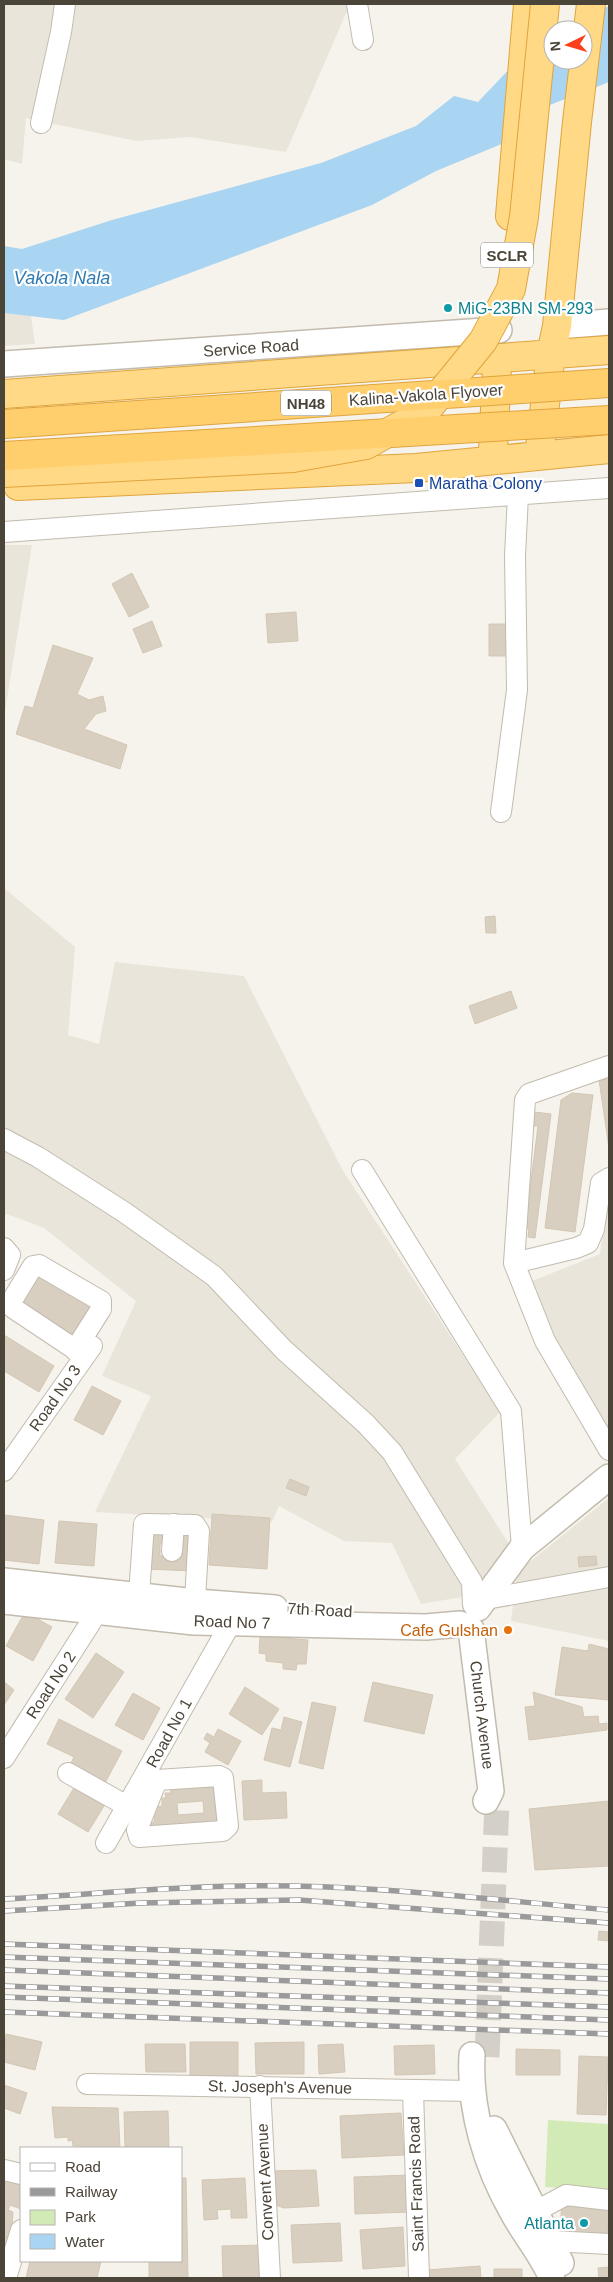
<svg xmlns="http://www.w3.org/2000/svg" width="613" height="2282" font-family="Helvetica,sans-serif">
  <rect width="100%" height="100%" fill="#f6f3ec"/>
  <path fill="#eae5da" d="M4,4H350L286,152L190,137L136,141L26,118L22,164L4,159Z
    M4,313L31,316L35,344L4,346Z
    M4,545H32L4,717Z
    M4,888L75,947L68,1035L99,1044L115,962L244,976L343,1171L500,1412L455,1459L514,1552L462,1597L421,1604L392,1543L344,1541L279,1506L272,1522L95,1512L151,1396L102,1376L136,1301L44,1228L4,1213Z
    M609,1201V1446L517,1287L600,1254L606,1202Z
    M609,1498V1641L511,1621L517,1572Z"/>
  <path fill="#d2eab5" d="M548,2120L609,2124V2191L545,2187Z"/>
  <path fill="#a9d4f2" d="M609,6V82L529,113L504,143L436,171L372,205L64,320L4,313V246L22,249L112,220L321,163L416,126L454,96L478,102L533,44L553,60H583V30H562Z"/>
  <path fill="#d8cfc1" stroke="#d3c7b4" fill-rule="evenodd" d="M132,573L149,607L129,617L112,584Z
    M296,612L298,641L268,643L266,614Z
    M152,621L162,646L143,653L133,629Z
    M489,624H508V656H489Z
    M53,645L93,658L77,694L89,700L103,696L106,711L96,714L84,729L127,745L120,769L16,734L25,706L33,708Z
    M495,916L496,933H486L485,917Z
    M511,991L517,1008L475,1024L469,1006Z
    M609,1079V1148L599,1080Z
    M572,1093L593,1095L575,1232L545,1228L561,1100Z
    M534,1112L551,1114L535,1238L528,1237L529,1229L525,1228L538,1126H533Z
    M37,1268L98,1304L75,1339L17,1302Z
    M4,1335L54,1366L39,1392L4,1371Z
    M92,1386L121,1401L103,1435L74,1420Z
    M290,1479L309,1487L306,1496L286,1488Z
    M212,1514L270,1518L267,1569L209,1565Z
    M4,1515L44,1520L39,1564L4,1560Z
    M59,1521L97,1524L94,1566L55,1563Z
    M147,1525L166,1526L165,1544H160V1556L177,1557L178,1531L195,1532L193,1571L145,1569Z
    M596,1556L597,1565L579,1567L578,1557Z
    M25,1612L52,1627L33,1661L6,1646Z
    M260,1636L308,1640L306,1664H297L296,1670L283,1669V1663L266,1661V1654L259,1653Z
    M589,1644L609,1649V1700L555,1695L562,1647L588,1651Z
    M96,1653L124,1672L93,1718L65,1699Z
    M4,1682L14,1690L4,1705Z
    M373,1682L433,1695L424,1734L364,1721Z
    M245,1687L279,1709L262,1735L229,1714Z
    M533,1692L582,1707L584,1717L598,1716L599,1724L607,1723V1730L529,1740L525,1707L535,1706Z
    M133,1693L160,1708L143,1740L115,1725Z
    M312,1702L336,1707L323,1769L299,1763Z
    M284,1717L302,1722L290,1767L264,1760L272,1728L281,1730Z
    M59,1719L122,1751L105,1783L70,1765L74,1757L47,1744Z
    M218,1729L241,1741L228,1765L205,1752L210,1743L204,1739L207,1733L214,1737Z
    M262,1780V1793L286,1792L287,1818L244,1820L242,1781Z
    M77,1783L107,1801L88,1832L58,1814Z
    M223,1783L225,1823L144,1832V1823L154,1822L156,1807L162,1806V1798H166L165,1793H171L170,1784ZM203,1801L204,1813L178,1815L177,1803Z
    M609,1801V1866L535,1870L529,1809Z
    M599,1931L609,1932V1941L598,1940Z
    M6,2034L42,2042L35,2070L4,2062Z
    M190,2042H238V2076H190Z
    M304,2042V2074H256L255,2043Z
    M145,2044H185L186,2072H146Z
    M343,2044L345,2072L319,2074L318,2045Z
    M434,2045L435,2074L395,2075L394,2046Z
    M516,2049L560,2050V2075H516Z
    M579,2056L608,2057L606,2115L577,2114Z
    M4,2085L27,2093L20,2114L4,2108Z
    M52,2107L118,2108L120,2148H83L82,2146H73L72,2140L68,2141V2137L55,2138Z
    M168,2111L169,2148H125L124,2112Z
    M401,2113L404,2155L342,2158L340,2116Z
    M316,2170L319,2206L284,2208L267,2202L268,2171Z
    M410,2175L411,2212L355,2214L354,2177Z
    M181,2178H186L188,2278H149V2261H181Z
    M245,2178L247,2218H231V2209L217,2210L218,2219L204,2220L202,2180Z
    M4,2181L21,2182V2209L10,2205L8,2210L13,2212L12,2227H14L4,2257Z
    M562,2198L609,2201L608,2237L560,2234Z
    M340,2223L342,2261L293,2263L291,2225Z
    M403,2227L405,2266L363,2269L360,2230Z
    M263,2245L264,2278H223L222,2246Z
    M30,2261H101L97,2278H26Z
    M480,2266L481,2278H427V2270Z
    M609,2267V2278H599L598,2268Z
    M494,2269H522V2278H494Z"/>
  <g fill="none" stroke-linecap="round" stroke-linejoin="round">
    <path stroke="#d4d0c8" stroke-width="25" stroke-dasharray="25 12" stroke-linecap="butt" d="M487,2057L497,1801"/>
    <defs>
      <path id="minor" d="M357,4L363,40
        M41,123L61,32L65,4
        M4,532L609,488
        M501,812L517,690L515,556L518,495
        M609,1066L529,1094L525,1100L514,1263L545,1341L609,1450
        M4,1139L38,1157L124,1212L214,1276L284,1350L366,1424L392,1452L472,1582L473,1605
        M362,1170L511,1411L522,1548
        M4,1248L10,1255L4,1270
        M514,1263L576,1248L588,1243L594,1229L601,1183L609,1178
        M75,1350L101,1309V1301L39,1265L33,1266L11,1302L13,1308L85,1356
        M4,1471L92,1346
        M172,1551L174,1524
        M486,1599L609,1577
        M138,1609L144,1524L195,1525L199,1531L194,1617
        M4,1758L105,1600
        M68,1773L127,1806
        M142,1781L219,1776L223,1778L228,1826L223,1831L139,1837L137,1830L157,1780
        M106,1843L237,1612
        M87,2084L472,2091
        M260,2086L270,2278
        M413,2091L419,2278
        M4,2170L21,2174
        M523,2218L566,2195L609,2200
        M551,2241L609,2244
        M6,2278L21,2230"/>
      <path id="tertiary" d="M557,326L609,322
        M4,364L499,330
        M4,1581L196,1602L275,1608
        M4,1601L194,1622L426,1627L460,1624
        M478,1608L522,1548L609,1477
        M471,1629L491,1791L486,1801
        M472,2055C469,2109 486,2166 513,2213C525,2235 542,2255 552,2278
        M494,2129L561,2263"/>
      <path id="trunk" d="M510,216L528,4
        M4,394L609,350
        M540,447L551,354L557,326L577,122L591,4
        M493,451L497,366
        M18,486L416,468L609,449"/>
    </defs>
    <use href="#minor" stroke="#c2bbae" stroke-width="22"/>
    <use href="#tertiary" stroke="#c2bbae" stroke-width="28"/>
    <use href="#trunk" stroke="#e0a43c" stroke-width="30"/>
    <use href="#minor" stroke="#fff" stroke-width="20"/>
    <use href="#tertiary" stroke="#fff" stroke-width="25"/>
    <use href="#trunk" stroke="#ffd985" stroke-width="28"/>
    <defs>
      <path id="rail" d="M4,1899C101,1894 198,1884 295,1886C400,1888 505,1901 609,1910
        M4,1911L141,1903L299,1900L609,1923
        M4,1944L609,1967
        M4,1957L609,1979
        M4,1970L609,1993
        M4,1986L609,2007
        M4,1997L609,2020
        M4,2012L609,2034"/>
    </defs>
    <use href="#rail" stroke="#9a9a9a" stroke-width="5.5"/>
    <use href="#rail" stroke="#fff" stroke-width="4" stroke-dasharray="11" stroke-linecap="butt"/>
    <defs>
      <path id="trunk-bridge" d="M4,473L293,458L366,445L426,411L483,341L511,289L524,217L545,4"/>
      <path id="motorway-bridge" d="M4,424L609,383
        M4,456L609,420"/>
    </defs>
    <use href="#trunk-bridge" stroke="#e0a43c" stroke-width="30" stroke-linecap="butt"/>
    <use href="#motorway-bridge" stroke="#e0a43c" stroke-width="30" stroke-linecap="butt"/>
    <use href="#trunk-bridge" stroke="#ffd985" stroke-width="28"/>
    <use href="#motorway-bridge" stroke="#ffcf6e" stroke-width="28"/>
  </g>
  <g fill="#0f9aa8" stroke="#fff" stroke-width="2">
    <circle cx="448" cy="308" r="5"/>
    <circle cx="584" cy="2223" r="5"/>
  </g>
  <rect fill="#1a4fb4" stroke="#fff" stroke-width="2" x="414" y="478" width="10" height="10" rx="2.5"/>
  <circle fill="#e8710a" stroke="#fff" stroke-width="2" cx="508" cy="1630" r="5"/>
  <g text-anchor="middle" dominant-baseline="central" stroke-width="4.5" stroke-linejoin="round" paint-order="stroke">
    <g fill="#fff" stroke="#817c74" stroke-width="1">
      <rect x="481" y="242.5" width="52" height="25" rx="4"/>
      <rect x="281" y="390.5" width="50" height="25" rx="4"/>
    </g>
    <g font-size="15" font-weight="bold" fill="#4b4439">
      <text x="507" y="255">SCLR</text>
      <text x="306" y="403">NH48</text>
    </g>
    <g font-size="16" fill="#0d838f" stroke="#fff" text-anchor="start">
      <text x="458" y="308">MiG-23BN SM-293</text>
      <text x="574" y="2223" text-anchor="end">Atlanta</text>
    </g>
    <g font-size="16" fill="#4b4439" stroke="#fff">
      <text transform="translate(251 348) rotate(-4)">Service Road</text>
      <text transform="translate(426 395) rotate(-4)">Kalina-Vakola Flyover</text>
      <text transform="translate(55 1398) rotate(-55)">Road No 3</text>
      <text transform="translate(320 1610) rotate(3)">7th Road</text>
      <text transform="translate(232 1622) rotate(2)">Road No 7</text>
      <text transform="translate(51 1685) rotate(-57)">Road No 2</text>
      <text transform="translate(482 1715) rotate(83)">Church Avenue</text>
      <text transform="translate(169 1733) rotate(-61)">Road No 1</text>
      <text transform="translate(280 2087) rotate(1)">St. Joseph's Avenue</text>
      <text transform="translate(265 2182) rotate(-93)">Convent Avenue</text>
      <text transform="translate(416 2184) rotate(-92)">Saint Francis Road</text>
    </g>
    <g font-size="16" fill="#164399" stroke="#fff" text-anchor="start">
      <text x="429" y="483">Maratha Colony</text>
    </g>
    <g font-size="16" fill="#c56008" stroke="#fff" text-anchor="end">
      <text x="498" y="1630">Cafe Gulshan</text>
    </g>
    <g font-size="18" font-style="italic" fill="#2e7ab2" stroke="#fff">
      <text x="62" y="278">Vakola Nala</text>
    </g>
  </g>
  <rect width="613" height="2282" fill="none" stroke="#4b4439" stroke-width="10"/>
  <rect x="20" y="2147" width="162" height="115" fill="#ffffff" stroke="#b7b4b0"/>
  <rect x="30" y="2163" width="25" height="8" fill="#ffffff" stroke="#b7b4b0"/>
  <text x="65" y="2172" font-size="15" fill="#4b4439">Road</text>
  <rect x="30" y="2188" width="25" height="8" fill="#9a9a9a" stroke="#b7b4b0"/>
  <text x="65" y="2197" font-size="15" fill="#4b4439">Railway</text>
  <rect x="30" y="2210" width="25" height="15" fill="#d2eab5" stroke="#b7b4b0"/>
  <text x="65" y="2222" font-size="15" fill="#4b4439">Park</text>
  <rect x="30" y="2234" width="25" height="15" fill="#a9d4f2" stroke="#b7b4b0"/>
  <text x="65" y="2247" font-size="15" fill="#4b4439">Water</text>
  <g transform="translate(568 45) rotate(265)"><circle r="24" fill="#ffffff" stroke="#b7b4b0"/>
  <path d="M0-4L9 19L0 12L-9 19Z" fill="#fc3f1d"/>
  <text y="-8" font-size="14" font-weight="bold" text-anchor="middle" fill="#4b4439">N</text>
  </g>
</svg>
